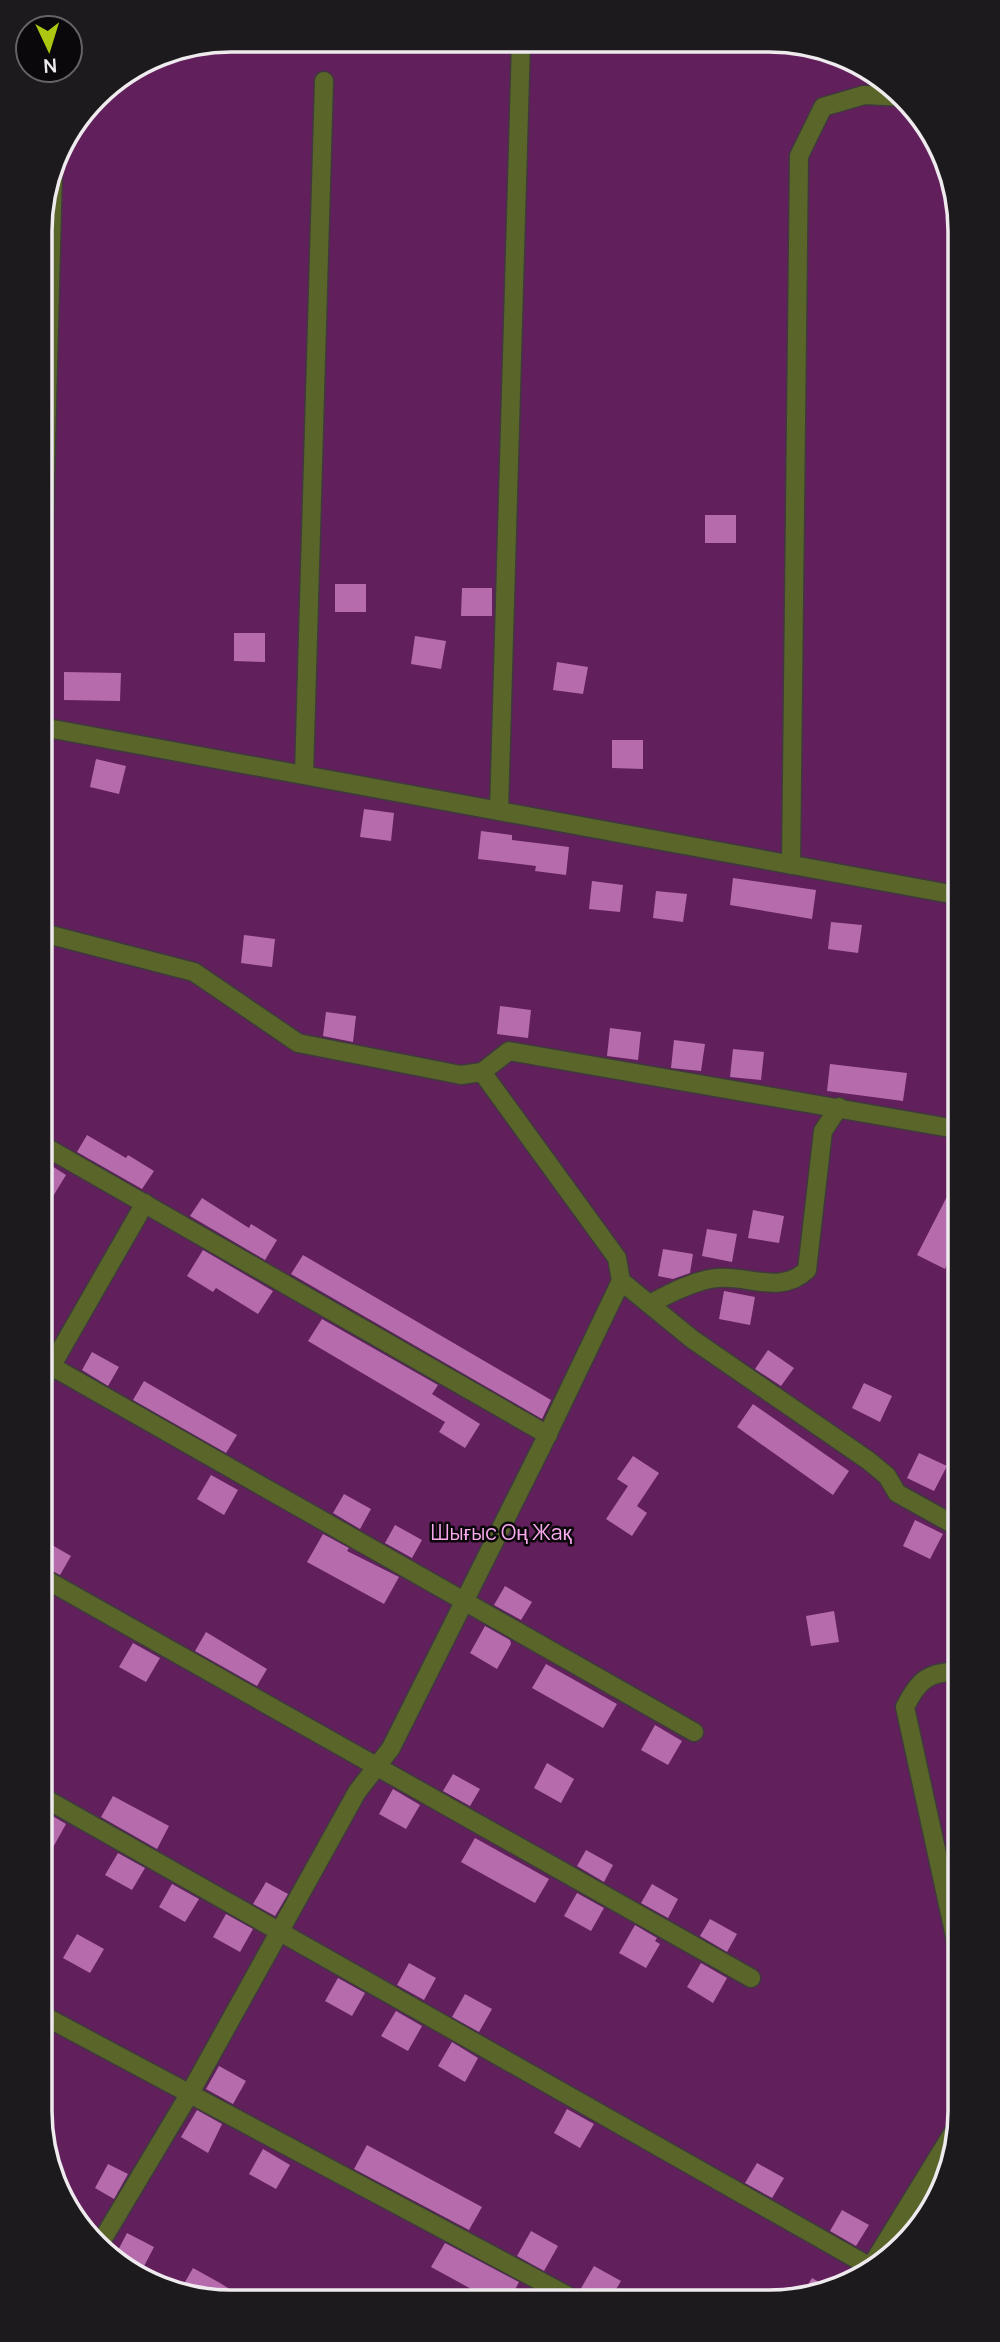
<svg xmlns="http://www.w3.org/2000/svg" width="1000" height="2342" font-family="Manrope,sans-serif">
  <rect width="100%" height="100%" fill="#231c21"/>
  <path fill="#611f5b" d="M232,40L805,44L903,96L953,182L959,2123L945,2183L913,2236L818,2295L195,2298L97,2246L47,2160L41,219L60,147L105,88L159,55Z"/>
  <path fill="#b66cac" d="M705,515H736V543H705Z
    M335,584H366V612H335Z
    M462,588H492V616H461Z
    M234,633H265V662L234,661Z
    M415,636L446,641L441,669L411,664Z
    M557,662L588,667L583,694L553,690Z
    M64,672L121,673L120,701L64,700Z
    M612,740H643V769L612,768Z
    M96,759L126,766L119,794L90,787Z
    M364,809L394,813L391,841L360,837Z
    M481,831L512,835V840L569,847L566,875L535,871L536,866L478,859Z
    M733,878L816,890L812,919L730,905Z
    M592,881L623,885L620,912L589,909Z
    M656,891L687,894L683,922L653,918Z
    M831,922L862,925L858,953L828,949Z
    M244,935L275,939L272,967L241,963Z
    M500,1006L531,1010L528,1038L497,1034Z
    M326,1012L356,1016L353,1042L323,1036Z
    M610,1028L641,1032L638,1060L607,1056Z
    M674,1040L705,1044L701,1071L671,1068Z
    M733,1049L764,1052L761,1080L730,1077Z
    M830,1064L907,1073L903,1101L827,1091Z
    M87,1135L126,1158L128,1155L154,1171L142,1189L77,1152Z
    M44,1161L66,1175L44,1211Z
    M956,1179L957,1245L945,1269L917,1255Z
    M202,1198L249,1228L251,1224L277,1240L265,1260L190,1216Z
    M753,1210L784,1216L779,1243L748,1238Z
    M707,1229L737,1234L732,1262L702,1256Z
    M663,1249L693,1254L690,1273L673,1279L658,1276Z
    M203,1250L273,1291L258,1314L216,1288L213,1292L187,1276Z
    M303,1255L551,1400L542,1419L291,1274Z
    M724,1291L755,1297L750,1325L719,1319Z
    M322,1319L438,1385L432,1394L480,1424L465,1448L439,1432L445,1422L308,1341Z
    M768,1350L794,1368L781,1386L755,1369Z
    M92,1352L119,1367L108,1386L82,1370Z
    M144,1381L237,1435L226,1453L133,1400Z
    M864,1383L892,1396L880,1422L852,1408Z
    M753,1404L849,1471L833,1495L737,1427Z
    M919,1453L947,1466L934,1491L907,1478Z
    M633,1456L659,1473L637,1506L647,1513L632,1536L606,1519L628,1486L617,1479Z
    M211,1475L238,1490L224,1515L197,1499Z
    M344,1494L371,1509L360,1529L333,1513Z
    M915,1520L943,1534L930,1559L903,1546Z
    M395,1525L422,1540L412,1558L385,1543Z
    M323,1534L349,1548L347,1551L399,1577L384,1604L307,1562Z
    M45,1541L71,1556L60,1575L45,1568Z
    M505,1586L532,1602L521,1620L494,1605Z
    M834,1611L839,1642L811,1646L806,1616Z
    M485,1626L510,1640L511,1644L497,1669L470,1653Z
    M206,1632L267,1669L257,1686L195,1651Z
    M133,1643L160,1658L146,1682L119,1667Z
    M546,1664L617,1704L603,1728L532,1688Z
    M655,1725L682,1741L668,1765L641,1750Z
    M547,1763L574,1779L561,1803L534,1788Z
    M453,1774L480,1789L470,1806L443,1791Z
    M393,1789L420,1805L406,1829L379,1814Z
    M113,1796L169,1826L157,1849L101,1817Z
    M46,1812L66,1824L46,1860Z
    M475,1838L549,1879L535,1903L461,1862Z
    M586,1850L613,1865L604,1882L577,1866Z
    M118,1853L145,1868L132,1890L105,1875Z
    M266,1882L288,1894L275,1916L253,1904Z
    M172,1884L199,1899L185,1922L159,1907Z
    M652,1884L678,1899L668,1918L641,1903Z
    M577,1893L604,1908L591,1931L564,1916Z
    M226,1914L253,1929L240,1952L213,1937Z
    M710,1919L737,1934L727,1952L700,1936Z
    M635,1925L657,1938L655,1941L660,1944L646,1968L619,1953Z
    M77,1934L104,1949L90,1973L63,1958Z
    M409,1963L436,1978L424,2000L397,1985Z
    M701,1963L727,1978L713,2003L687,1987Z
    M338,1978L365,1993L352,2016L325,2001Z
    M465,1994L492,2009L479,2032L452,2017Z
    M396,2011L422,2026L408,2051L381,2036Z
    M452,2042L478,2058L465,2082L438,2066Z
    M219,2066L246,2081L233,2104L206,2089Z
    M567,2109L594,2124L580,2148L554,2133Z
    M197,2110L222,2124L208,2153L181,2137Z
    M367,2145L482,2207L469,2230L354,2169Z
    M263,2149L290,2165L276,2189L249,2174Z
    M757,2163L784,2178L772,2198L745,2183Z
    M108,2164L128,2174L114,2199L95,2188Z
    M842,2210L869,2225L856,2246L830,2231Z
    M531,2231L558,2246L544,2271L517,2256Z
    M127,2233L154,2247L142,2270L115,2256Z
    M445,2243L519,2282L511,2297H486L431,2267Z
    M594,2266L621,2281L612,2296H590L580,2290Z
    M193,2268L220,2283L244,2298H195L180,2291Z
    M812,2278L829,2288L818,2295H802Z"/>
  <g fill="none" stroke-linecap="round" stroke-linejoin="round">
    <defs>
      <path id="minor" d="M42,598L53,172
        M42,727L956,895
        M304,775L324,81
        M499,811L521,42
        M791,865L799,156L823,107L864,95L904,97
        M43,933L194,972L298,1043L461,1075L482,1072L509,1051L956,1129
        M44,1146L548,1435
        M621,1281L692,1339L869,1461L887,1476L897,1493L958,1527
        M650,1304C670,1293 695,1280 717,1278C749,1275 781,1295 807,1270L823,1131L839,1107
        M44,1362L694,1732
        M44,1379L145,1203
        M45,1579L751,1978
        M958,1672C928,1671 918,1681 905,1707L959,1955
        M46,1799L867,2265
        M46,2017L568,2296
        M98,2247L190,2093L357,1792L391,1748L542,1446L621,1281L617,1258L482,1072
        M875,2260L959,2123"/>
    </defs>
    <use href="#minor" stroke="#40393e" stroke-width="21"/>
    <use href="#minor" stroke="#5a652a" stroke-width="18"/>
  </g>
  <g text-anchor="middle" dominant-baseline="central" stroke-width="5" stroke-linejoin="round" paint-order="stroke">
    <g font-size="21" fill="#f8aaed" stroke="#0a080a">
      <text x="501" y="1532">Шығыс Оң Жақ</text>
    </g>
  </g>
  <path d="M0 0H1000V2342H0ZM231 52H769A179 179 0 0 1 948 231V2111A179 179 0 0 1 769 2290H231A179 179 0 0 1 52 2111V231A179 179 0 0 1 231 52Z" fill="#1c1a1c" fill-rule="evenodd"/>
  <path fill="none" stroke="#efeaee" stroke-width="3.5" d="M231 52H769A179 179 0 0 1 948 231V2111A179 179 0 0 1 769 2290H231A179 179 0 0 1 52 2111V231A179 179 0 0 1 231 52Z"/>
  <g transform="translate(49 49) rotate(176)"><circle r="33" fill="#0a080a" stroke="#666265" stroke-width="2"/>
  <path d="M0-5L12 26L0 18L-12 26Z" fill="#acc612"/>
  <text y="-10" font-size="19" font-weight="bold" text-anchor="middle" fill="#efeaee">N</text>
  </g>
</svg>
